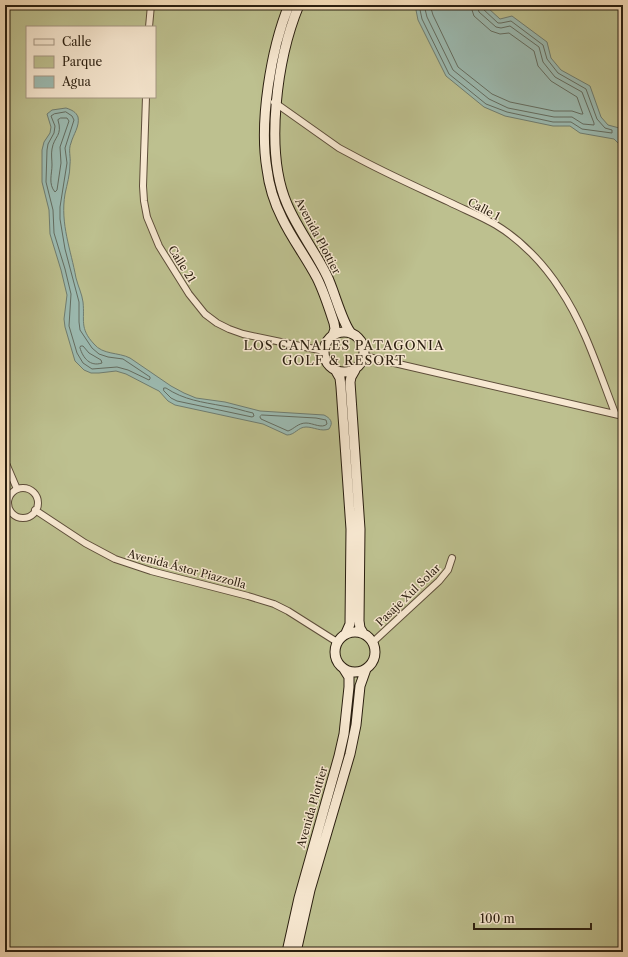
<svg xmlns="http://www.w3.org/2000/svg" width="628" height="957" font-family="'Libre Caslon Text',serif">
  <rect width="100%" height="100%" fill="#f5ddb9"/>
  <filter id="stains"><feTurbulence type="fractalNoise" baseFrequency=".005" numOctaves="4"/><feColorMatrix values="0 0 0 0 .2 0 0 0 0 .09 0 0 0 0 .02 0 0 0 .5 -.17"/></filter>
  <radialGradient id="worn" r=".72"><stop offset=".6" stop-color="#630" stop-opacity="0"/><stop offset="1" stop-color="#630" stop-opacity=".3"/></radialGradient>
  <path fill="#bdc08f" stroke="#747050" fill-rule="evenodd" d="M5,5H623V952H5ZM27,27H155V97H27Z"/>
  <path fill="#9cbbb2" stroke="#6f7d71" d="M415,5H482L488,8L500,19L512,16L547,42L551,58L561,70L590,86L601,117L608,125L623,129V148L614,139L580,133L570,126H553L505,116L484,107L446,76L418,20Z
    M66,108C72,110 76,112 78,117C80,126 73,135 71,143C68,150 71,157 70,164C70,175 67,184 65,194C60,224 71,250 76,278C78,286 82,294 83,302C85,320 79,328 94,344C103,355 118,352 130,358L171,386L184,393L196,398L225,402L260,411L324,415C330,418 334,422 329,429C321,432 314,427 306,427C298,427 295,435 287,435L263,424L175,405L168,401L159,391L153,388L126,374L116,371L99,373H91L84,370L75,361L65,327L64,319L67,295L61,270L50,234L49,210L42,182V150L44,142L50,133L51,127L47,114L52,110Z"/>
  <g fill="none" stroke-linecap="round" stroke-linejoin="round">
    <path stroke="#646d61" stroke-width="1" d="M419,5L422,19L449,74L486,104L507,112L553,122H571L582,129L612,133V130L605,128L597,119L586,89L558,73L547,59L543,45L511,21L501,23H498L483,9L482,5
      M424,5L427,17L453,70L489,99L508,108L554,117H572L583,124L594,125V123L582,92L555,77L543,62L539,47L510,26L501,28L496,27L479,12L477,5
      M430,5L433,15L458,67L492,94L510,102L554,111H572L581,114H583L577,97L551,81L538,66L534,51L509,33L500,34L491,31L474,16L472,10L471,5
      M66,112L72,116L74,120L65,148L67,163L60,207V219L65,249L79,302V322L80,330L92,348L99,354L108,357L123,359L150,377V379L149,380L128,370L117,367L92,369L83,363L77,353L69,326L71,294L65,269L54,233L53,210L46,182L47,150L48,144L54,133L55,126L51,116L54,114Z
      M61,118H67L69,121L60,147L61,163L57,190L55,192C48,184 52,174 52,165C52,160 51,154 52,149C54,136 63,136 58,120Z
      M81,346H83L89,353L101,360L102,363C90,367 83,358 80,348Z
      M164,388H166C184,400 202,402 223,406C233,407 243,411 253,413L254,416L252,417L177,401L171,398L164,391Z
      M262,415L316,418L326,420L327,424C322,429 313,423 306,423C298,423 294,429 288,431L261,419L260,417Z"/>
    <defs>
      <path id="street" d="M149,27L151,5
        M146,97L143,186L144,201L147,217L159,246L189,294L205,314L217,323L229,329L243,334L324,351
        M274,102L339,148L354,156C385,173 417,187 449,202C465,210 481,216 496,225C521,240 544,264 560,289C585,326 599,372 615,413
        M364,356L623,416
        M5,461L17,489
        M8 503a15 15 0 1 1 30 0a15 15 0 1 1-30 0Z
        M35,510L85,543L115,559L151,571L248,596L274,604L288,611L337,642
        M373,642L439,581L448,570L452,558"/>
      <path id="secondary" d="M289,5C271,49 259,122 267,169C269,186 274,202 282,218C292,239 306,257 317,278C324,292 329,308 334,323L335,329L333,335
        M299,5C277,58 264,151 287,204C298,230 315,251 327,276C334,290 343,326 352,334
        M324 352a20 20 0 1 1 40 0a20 20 0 1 1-40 0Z
        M355,370L351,377L350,382L360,529L359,621L360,628L363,633
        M336,371L340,378L341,387L351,529L350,624L346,633
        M335 652a20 20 0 1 1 40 0a20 20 0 1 1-40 0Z
        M287,952L299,898L339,756L344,734L349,687V677L344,669
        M296,952L310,890L350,754L356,725L360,686L366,669"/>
    </defs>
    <use href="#street" stroke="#5e4e3a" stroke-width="8"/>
    <use href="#secondary" stroke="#2b1f10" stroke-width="11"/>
    <use href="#street" stroke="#f8e9d2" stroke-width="6"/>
    <use href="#secondary" stroke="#f8e9d2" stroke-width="9"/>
  </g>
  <g text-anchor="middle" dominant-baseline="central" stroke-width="3" stroke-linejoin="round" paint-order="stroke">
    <g font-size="11" fill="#2b1f10" stroke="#f8e9d2">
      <text transform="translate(484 209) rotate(28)">Calle 1</text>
      <text transform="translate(318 236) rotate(62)">Avenida Plottier</text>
      <text transform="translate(182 264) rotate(58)">Calle 21</text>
      <text transform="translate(187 569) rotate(15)">Avenida Ástor Piazzolla</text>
      <text transform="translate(408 595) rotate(-44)">Pasaje Xul Solar</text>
      <text transform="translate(312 807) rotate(-74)">Avenida Plottier</text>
    </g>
    <g font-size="13" letter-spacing="1" fill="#2b1f10" stroke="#f8e9d2">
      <text x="344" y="345">LOS CANALES PATAGONIA<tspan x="344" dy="15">GOLF &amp; RESORT</tspan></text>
    </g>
  </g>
  <rect width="628" height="957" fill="none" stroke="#f5ddb9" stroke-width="20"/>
  <rect x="6" y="6" width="616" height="945" fill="none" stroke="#2b1f10" stroke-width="2"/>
  <rect x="10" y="10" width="608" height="937" fill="none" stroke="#2b1f10"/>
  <rect x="26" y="26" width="130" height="72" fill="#f8e9d2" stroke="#a69884"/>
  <rect x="34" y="39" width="20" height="6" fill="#f8e9d2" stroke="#a69884"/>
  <text x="62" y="46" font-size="12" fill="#2b1f10">Calle</text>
  <rect x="34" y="56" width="20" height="12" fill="#bdc08f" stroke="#a69884"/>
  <text x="62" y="66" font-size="12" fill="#2b1f10">Parque</text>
  <rect x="34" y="76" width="20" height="12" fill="#9cbbb2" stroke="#a69884"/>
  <text x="62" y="86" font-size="12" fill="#2b1f10">Agua</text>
  <path d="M474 923v6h117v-6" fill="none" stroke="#2b1f10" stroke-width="2"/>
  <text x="480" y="923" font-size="12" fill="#2b1f10" stroke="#f8e9d2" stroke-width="3" paint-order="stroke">100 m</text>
  <rect width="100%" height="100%" filter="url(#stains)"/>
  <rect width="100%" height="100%" fill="url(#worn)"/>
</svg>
